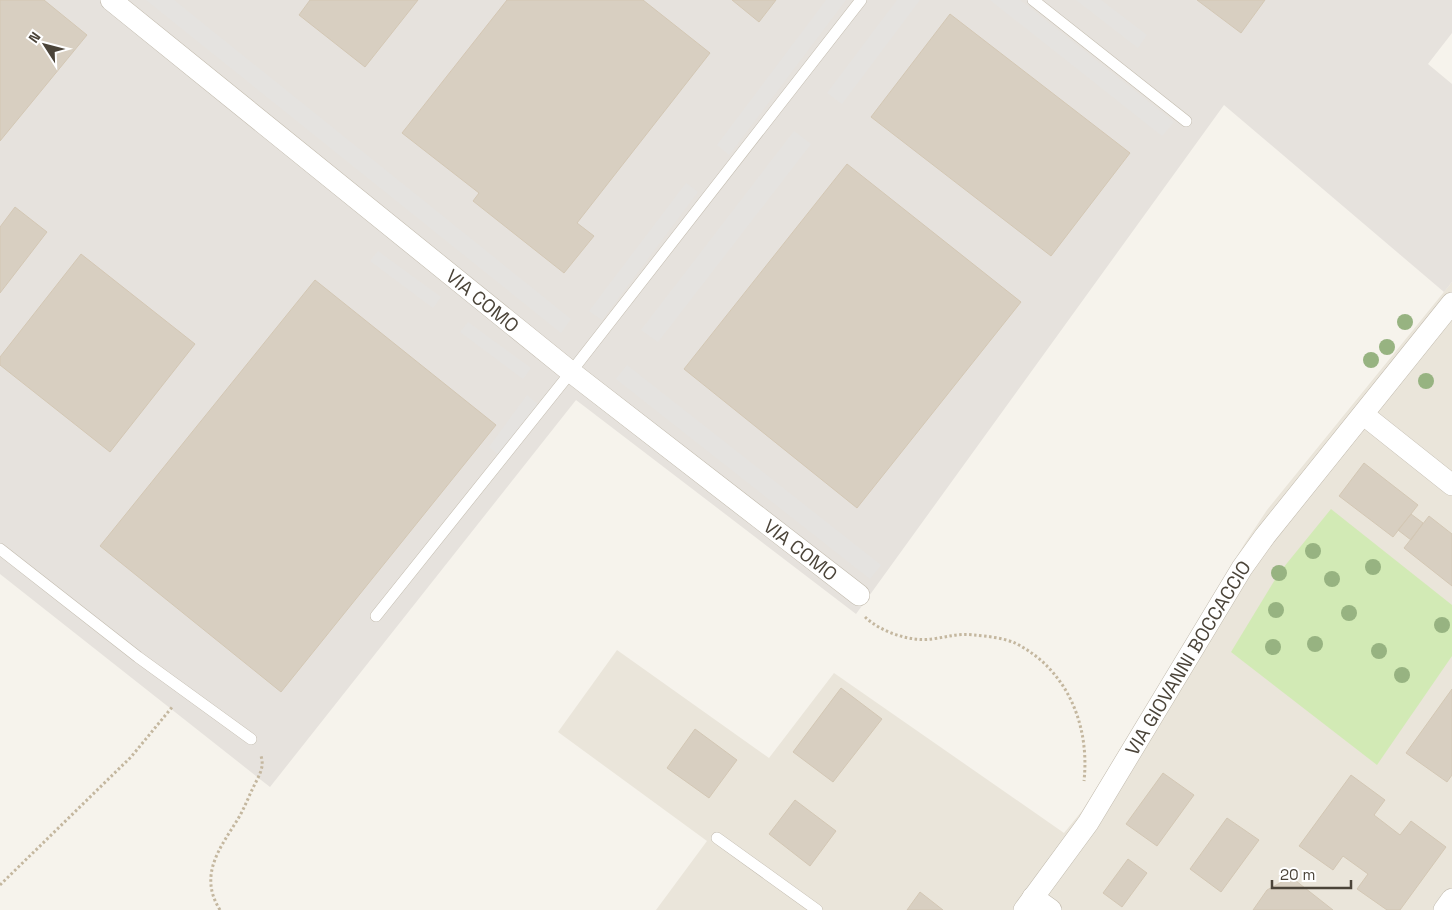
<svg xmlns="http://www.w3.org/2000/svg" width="1452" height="910" font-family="'Space Grotesk',sans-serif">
  <rect width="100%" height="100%" fill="#f6f3ec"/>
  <path fill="#eae5da" d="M1452,282V910H656L707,841L558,732L617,650L769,758L834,673L1064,833L1082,811L1103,777L1245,543L1267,510Z"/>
  <path fill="#e6e2dd" d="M0,0H1452V33L1428,64L1452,84V282L1444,292L1224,105L856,614L576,400L270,787L0,574Z"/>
  <path fill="#d2eab5" d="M1331,509L1452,605V656L1377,765L1231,652L1279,573Z"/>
  <path fill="#e5e3e0" d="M146,0H174L571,319L561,333Z
    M826,0H846L729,155L717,145Z
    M897,0H920L842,104L827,93Z
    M990,0H1020L1174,122L1162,136Z
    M1076,0H1101L1147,35L1138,48Z
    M794,131L811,144L658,342L641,330Z
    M686,183L698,192L602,320L589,311Z
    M378,251L441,297L433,308L370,261Z
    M468,322L531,368L523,379L460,332Z
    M627,365L881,565L870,579L616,379Z
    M527,395L539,405L501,457L489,447Z"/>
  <path fill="#d8cfc1" stroke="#d3c7b4" d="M0,0H44L87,35L0,141Z
    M310,0H418L365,67L299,15Z
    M507,0H643L710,53L577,223L594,236L564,273L473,201L479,193L402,133Z
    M732,0H776L759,22Z
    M1197,0H1265L1241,33Z
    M950,14L1130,153L1051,256L871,117Z
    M847,164L1021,302L857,508L684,369Z
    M15,207L47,232L0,293V227Z
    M81,254L195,344L110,452L0,365V357Z
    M315,280L496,425L281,692L100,546Z
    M1364,463L1418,505L1393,537L1339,496Z
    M1411,514L1423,523L1411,540L1398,530Z
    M1429,516L1452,534V586L1404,548Z
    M841,688L882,719L833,782L793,752Z
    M1452,689V775L1447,782L1406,753Z
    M695,729L737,760L709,798L667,768Z
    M1163,773L1194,795L1157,846L1126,824Z
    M1351,775L1385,800L1374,815L1400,835L1411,821L1446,847L1400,910H1387L1357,889L1368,874L1343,856L1333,870L1299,846Z
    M795,800L836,831L810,866L769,834Z
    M1227,818L1259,840L1221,892L1190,869Z
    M1128,859L1147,873L1122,907L1103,893Z
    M1291,877L1333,910H1253L1267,890Z
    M920,892L943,910H907Z"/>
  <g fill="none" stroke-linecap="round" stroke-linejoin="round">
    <defs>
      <path id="lane" d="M1033,0L1186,121
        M0,549L138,657L251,739
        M376,616L571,372L861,0
        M717,838L817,910"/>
      <g id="street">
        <path id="s1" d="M111,0L571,372L859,595"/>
        <path d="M1364,415L1452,485"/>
        <path d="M1033,897L1051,910"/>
        <path id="s2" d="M1024,910L1088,823L1242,568L1265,536L1452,303"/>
        <path d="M1444,910L1452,899"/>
      </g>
    </defs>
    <use href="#lane" stroke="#c2bbae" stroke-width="12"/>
    <use href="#street" stroke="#c2bbae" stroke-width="22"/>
    <path stroke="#c4b79f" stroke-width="3" stroke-dasharray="2.5 2.5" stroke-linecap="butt" d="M865,617C881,632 910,642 932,639C947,637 959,633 974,635C986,636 1004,638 1015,643C1067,669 1090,725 1084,781
      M0,885L131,757L173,706
      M220,910C198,875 220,848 238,819C244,809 248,798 253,788C258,777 265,768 261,756"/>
    <use href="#lane" stroke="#fff" stroke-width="11"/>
    <use href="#street" stroke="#fff" stroke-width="21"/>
  </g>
  <g fill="#97b381">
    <circle cx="1405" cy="322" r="8"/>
    <circle cx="1387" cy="347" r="8"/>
    <circle cx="1371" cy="360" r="8"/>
    <circle cx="1426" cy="381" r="8"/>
    <circle cx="1313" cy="551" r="8"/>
    <circle cx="1373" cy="567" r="8"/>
    <circle cx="1279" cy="573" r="8"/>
    <circle cx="1332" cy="579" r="8"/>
    <circle cx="1276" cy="610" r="8"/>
    <circle cx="1349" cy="613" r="8"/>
    <circle cx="1442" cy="625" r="8"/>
    <circle cx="1315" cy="644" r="8"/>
    <circle cx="1273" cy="647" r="8"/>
    <circle cx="1379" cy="651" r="8"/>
    <circle cx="1402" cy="675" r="8"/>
  </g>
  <g text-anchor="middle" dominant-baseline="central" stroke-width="4.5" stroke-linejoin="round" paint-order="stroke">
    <g font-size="19" fill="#4b4439" stroke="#fff">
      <text stroke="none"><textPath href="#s1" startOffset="478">VIA COMO</textPath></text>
      <text stroke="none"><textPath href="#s1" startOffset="882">VIA COMO</textPath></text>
      <text stroke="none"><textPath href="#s2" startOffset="301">VIA GIOVANNI BOCCACCIO</textPath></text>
    </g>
  </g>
  <g transform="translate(45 45) rotate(306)" stroke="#ffffff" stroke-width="4" paint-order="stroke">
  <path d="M0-4L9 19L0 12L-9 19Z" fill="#4b4439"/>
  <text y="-8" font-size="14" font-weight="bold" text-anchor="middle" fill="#4b4439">N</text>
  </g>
  <path d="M1272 880v8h79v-8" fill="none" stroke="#4b4439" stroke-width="2.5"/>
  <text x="1280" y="880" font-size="15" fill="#4b4439" stroke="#ffffff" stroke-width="4" paint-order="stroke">20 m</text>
</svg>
